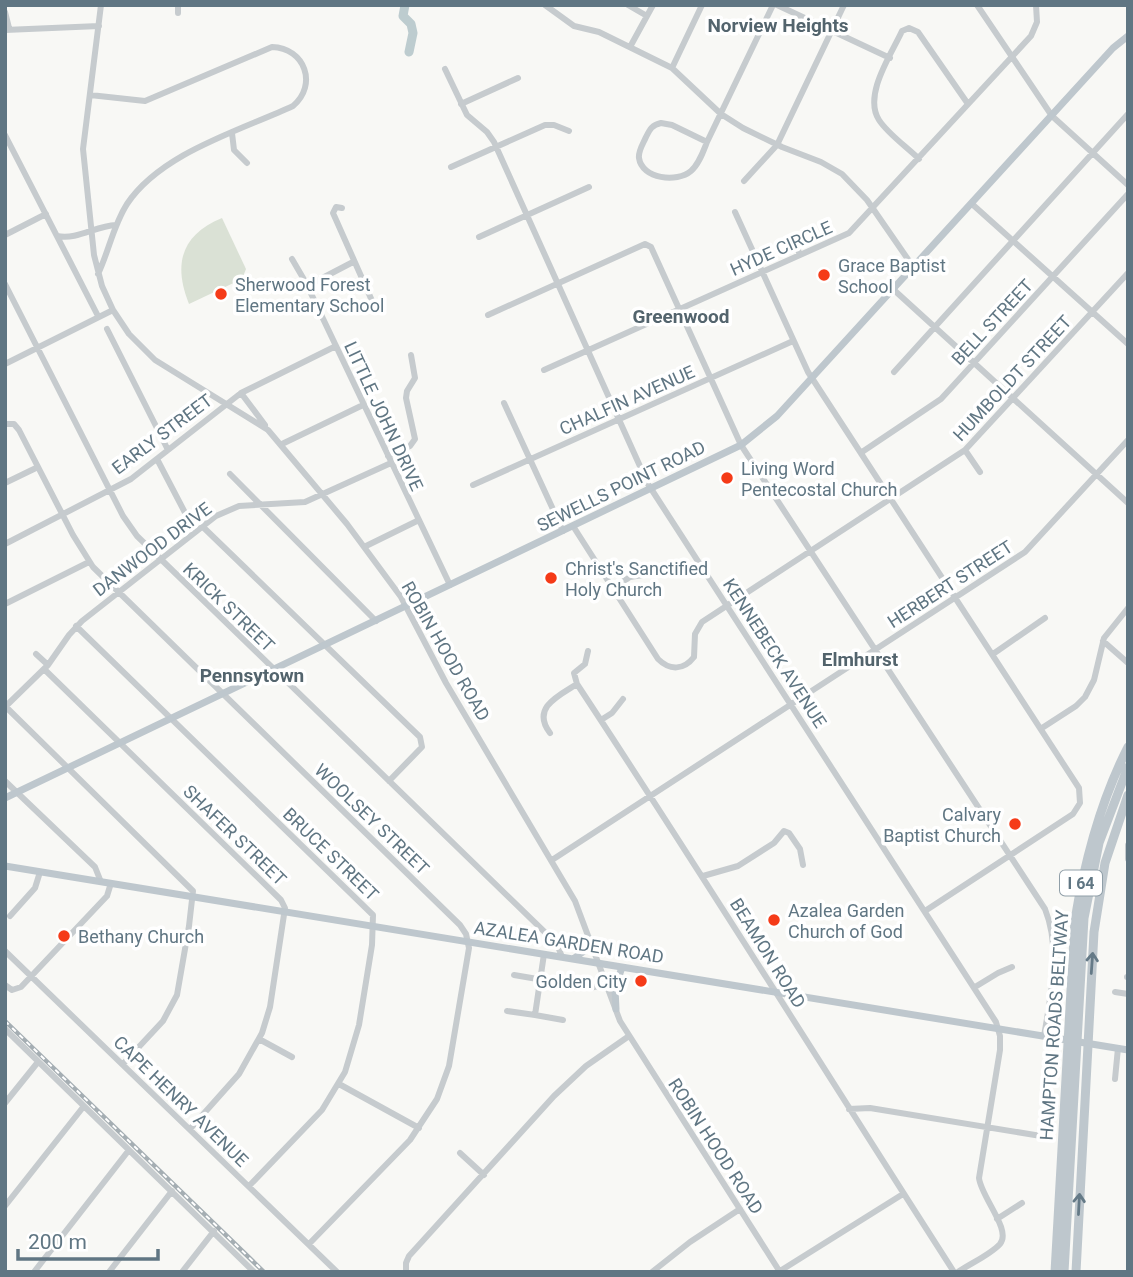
<svg xmlns="http://www.w3.org/2000/svg" width="1133" height="1277" font-family="Roboto,sans-serif">
  <rect width="100%" height="100%" fill="#f8f8f5"/>
  <path fill="#dae1d5" d="M222,218L246,269L242,279L189,304C173,264 181,235 222,218Z"/>
  <g fill="none" stroke-linecap="round" stroke-linejoin="round">
    <path stroke="#bdcccf" stroke-width="9" d="M405,5L403,16L411,24L413,33L409,52"/>
    <path stroke="#c6cbce" stroke-width="6" d="M101,5L83,149L94,255L102,286L113,310L129,334L155,360L268,430L347,524L401,597L446,683L575,901L620,1021L780,1272
      M545,5L574,26L599,32L672,68L721,114L743,128L782,147L821,162L842,174L867,200L914,268
      M628,5L647,16
      M777,5L890,58
      M977,5L1052,116L1128,185
      M5,12L9,28
      M178,13V5
      M5,30L99,26
      M630,47L653,5
      M672,68L702,5
      M445,69L467,115L487,132L494,142L648,484L996,1022L1000,1036V1050L979,1178C981,1197 1012,1230 1000,1244C990,1255 971,1263 958,1272
      M90,95L145,101L272,47C305,48 318,85 293,106C239,131 161,153 127,204C113,226 109,251 98,274
      M461,104L518,78
      M661,123L672,125L707,142C703,152 699,164 691,171C677,183 642,179 639,158C638,151 643,144 646,137C650,129 652,125 661,123Z
      M232,133L234,150L247,163
      M5,135L98,316
      M707,142L773,5
      M919,159C907,147 888,134 879,120C863,95 891,55 902,31L909,28L918,32L968,104
      M451,167L545,125H554L569,131
      M744,181L777,145L844,5
      M972,204L1128,344
      M342,208L336,207L333,213L373,303L383,311
      M735,212L808,372L1079,788L1080,803L1073,814L925,911
      M5,235L46,214
      M57,236C78,240 95,226 116,225
      M479,237L589,187
      M793,237L800,255
      M292,259L306,283L450,585
      M5,284L123,516L137,536L557,944L562,957
      M307,286L353,262
      M894,290L1128,503
      M488,315L645,244L651,247L741,445L1045,909C1061,949 1051,995 1044,1036
      M107,329L168,450
      M5,364L113,310
      M544,370L849,233L1031,36L1037,22L1036,5
      M894,372L1128,114
      M241,393L265,425
      M504,403L563,531
      M5,424H14L19,430L73,535L93,567L460,925L466,934L469,948L449,1066L437,1099L410,1140L309,1244
      M282,444L363,405
      M965,450L980,472
      M862,452L941,399L1128,194
      M388,456L410,446L415,439L406,398L407,391L415,378L411,355
      M157,459L193,528
      M230,474L376,621
      M5,483L38,467
      M473,485L793,341
      M573,526L658,659C670,671 684,670 694,657L695,634L702,622L965,450L1128,273
      M203,527L420,737L422,747L389,781
      M5,544L131,479L241,393L336,346
      M364,547L419,520
      M613,588L630,577L643,575
      M5,604L89,562
      M76,626L373,915L372,945L359,1025L345,1072L322,1110L249,1186
      M1103,641L1128,663
      M588,651L585,664L574,673L577,684C705,878 828,1076 954,1272
      M36,654L48,665
      M993,654L1045,618
      M44,669L281,900L285,908L270,1007L262,1033L239,1074L190,1129
      M5,706L193,891L189,926L177,995L163,1021L123,1064
      M5,707L48,665L69,635L82,621L216,516L239,506L305,502L391,463
      M601,720L612,713L623,699
      M1042,728L1076,706L1085,697L1094,680L1104,638L1128,608
      M550,733C531,708 558,696 577,684
      M5,781L95,867L101,882
      M1128,845V859
      M552,860L1025,552L1128,440
      M703,876L738,866L774,843L784,831L789,833L800,849L803,865
      M10,916L35,888L40,872
      M5,951L337,1272
      M514,975L590,988L606,984
      M1127,977H1128
      M5,985L12,990L21,987L107,896L111,883
      M975,987L998,973L1012,967
      M1115,992L1128,994
      M507,1011L535,1015L544,954
      M535,1015L563,1020
      M5,1029L254,1272
      M259,1039L292,1057
      M1115,1079L1118,1048
      M339,1084L419,1128
      M5,1103L38,1062
      M849,1109L870,1108L1041,1136
      M460,1153L484,1175
      M5,1206L84,1106
      M997,1219L1022,1203
      M780,1271L903,1194
      M34,1272L129,1150
      M109,1272L172,1191
      M182,1272L214,1231
      M406,1272V1263L409,1256L554,1096L586,1066L629,1036
      M652,1272L690,1242L740,1209"/>
    <path stroke="#bec7cd" stroke-width="7" d="M5,798L741,445L777,416L1113,48L1128,36
      M5,866L1128,1050
      M573,959L587,949L590,939
      M616,1009L615,989L622,967"/>
    <path stroke="#bec7cd" stroke-width="9" d="M1055,1272L1075,920C1085,859 1100,802 1128,747
      M1064,1272L1084,918L1099,843L1128,767
      M1076,1272L1094,932L1105,863L1128,795"/>
    <defs>
      <path id="rail" d="M5,1021L264,1272"/>
    </defs>
    <use href="#rail" stroke="#a5aeb3" stroke-width="4.5"/>
    <use href="#rail" stroke="#fff" stroke-width="2" stroke-dasharray="5" stroke-linecap="butt"/>
  </g>
  <defs><path id="oneway-shaft" d="M-6 0H5M1.5-3L5.5 0L1.5 3" fill="none" stroke-width="1.6" stroke-linecap="round" stroke-linejoin="round" transform="scale(1.75)"/></defs>
  <g stroke="#657a87">
    <use href="#oneway-shaft" transform="translate(1092 963) rotate(-86)"/>
    <use href="#oneway-shaft" transform="translate(1079 1204) rotate(-87)"/>
  </g>
  <g fill="#f53b18" stroke="#fff" stroke-width="2.5">
    <circle cx="824" cy="275" r="7"/>
    <circle cx="221" cy="294" r="7"/>
    <circle cx="727" cy="478" r="7"/>
    <circle cx="551" cy="578" r="7"/>
    <circle cx="1015" cy="824" r="7"/>
    <circle cx="774" cy="920" r="7"/>
    <circle cx="64" cy="936" r="7"/>
    <circle cx="641" cy="981" r="7"/>
  </g>
  <g text-anchor="middle" dominant-baseline="central" stroke-width="7" stroke-linejoin="round" paint-order="stroke">
    <rect fill="#fff" stroke="#909fa8" stroke-width="2" x="1060" y="870.5" width="42" height="25" rx="5"/>
    <g font-size="16" font-weight="bold" fill="#607683">
      <text x="1081" y="883">I 64</text>
    </g>
    <g font-size="18" fill="#607683" stroke="#fff">
      <text transform="translate(781 248) rotate(-24)">HYDE CIRCLE</text>
      <text transform="translate(992 322) rotate(-47)">BELL STREET</text>
      <text transform="translate(1012 378) rotate(-47)">HUMBOLDT STREET</text>
      <text transform="translate(627 400) rotate(-24)">CHALFIN AVENUE</text>
      <text transform="translate(384 416) rotate(65)">LITTLE JOHN DRIVE</text>
      <text transform="translate(162 434) rotate(-37)">EARLY STREET</text>
      <text transform="translate(621 486) rotate(-26)">SEWELLS POINT ROAD</text>
      <text transform="translate(152 549) rotate(-37)">DANWOOD DRIVE</text>
      <text transform="translate(950 584) rotate(-33)">HERBERT STREET</text>
      <text transform="translate(229 607) rotate(44)">KRICK STREET</text>
      <text transform="translate(446 651) rotate(60)">ROBIN HOOD ROAD</text>
      <text transform="translate(775 653) rotate(57)">KENNEBECK AVENUE</text>
      <text transform="translate(372 819) rotate(44)">WOOLSEY STREET</text>
      <text transform="translate(235 835) rotate(44)">SHAFER STREET</text>
      <text transform="translate(331 854) rotate(44)">BRUCE STREET</text>
      <text transform="translate(569 942) rotate(9)">AZALEA GARDEN ROAD</text>
      <text transform="translate(768 953) rotate(58)">BEAMON ROAD</text>
      <text transform="translate(1054 1025) rotate(-86)">HAMPTON ROADS BELTWAY</text>
      <text transform="translate(181 1101) rotate(44)">CAPE HENRY AVENUE</text>
      <text transform="translate(716 1146) rotate(57)">ROBIN HOOD ROAD</text>
    </g>
    <g font-size="18" fill="#607683" stroke="#fff" text-anchor="start">
      <text x="838" y="265">Grace Baptist<tspan x="838" dy="21">School</tspan></text>
      <text x="235" y="284">Sherwood Forest<tspan x="235" dy="21">Elementary School</tspan></text>
      <text x="741" y="468">Living Word<tspan x="741" dy="21">Pentecostal Church</tspan></text>
      <text x="565" y="568">Christ's Sanctified<tspan x="565" dy="21">Holy Church</tspan></text>
      <text x="1001" y="814" text-anchor="end">Calvary<tspan x="1001" dy="21">Baptist Church</tspan></text>
      <text x="788" y="910">Azalea Garden<tspan x="788" dy="21">Church of God</tspan></text>
      <text x="78" y="936">Bethany Church</text>
      <text x="627" y="981" text-anchor="end">Golden City</text>
    </g>
    <g font-size="19" font-weight="bold" fill="#53646d" stroke="#fff">
      <text x="778" y="25">Norview Heights</text>
      <text x="681" y="316">Greenwood</text>
      <text x="860" y="659">Elmhurst</text>
      <text x="252" y="675">Pennsytown</text>
    </g>
  </g>
  <rect width="1133" height="1277" fill="none" stroke="#607683" stroke-width="14"/>
  <path d="M18 1249v10h140v-10" fill="none" stroke="#607683" stroke-width="3.5"/>
  <text x="28" y="1249" font-size="21" fill="#607683" stroke="#ffffff" stroke-width="5" paint-order="stroke">200 m</text>
</svg>
